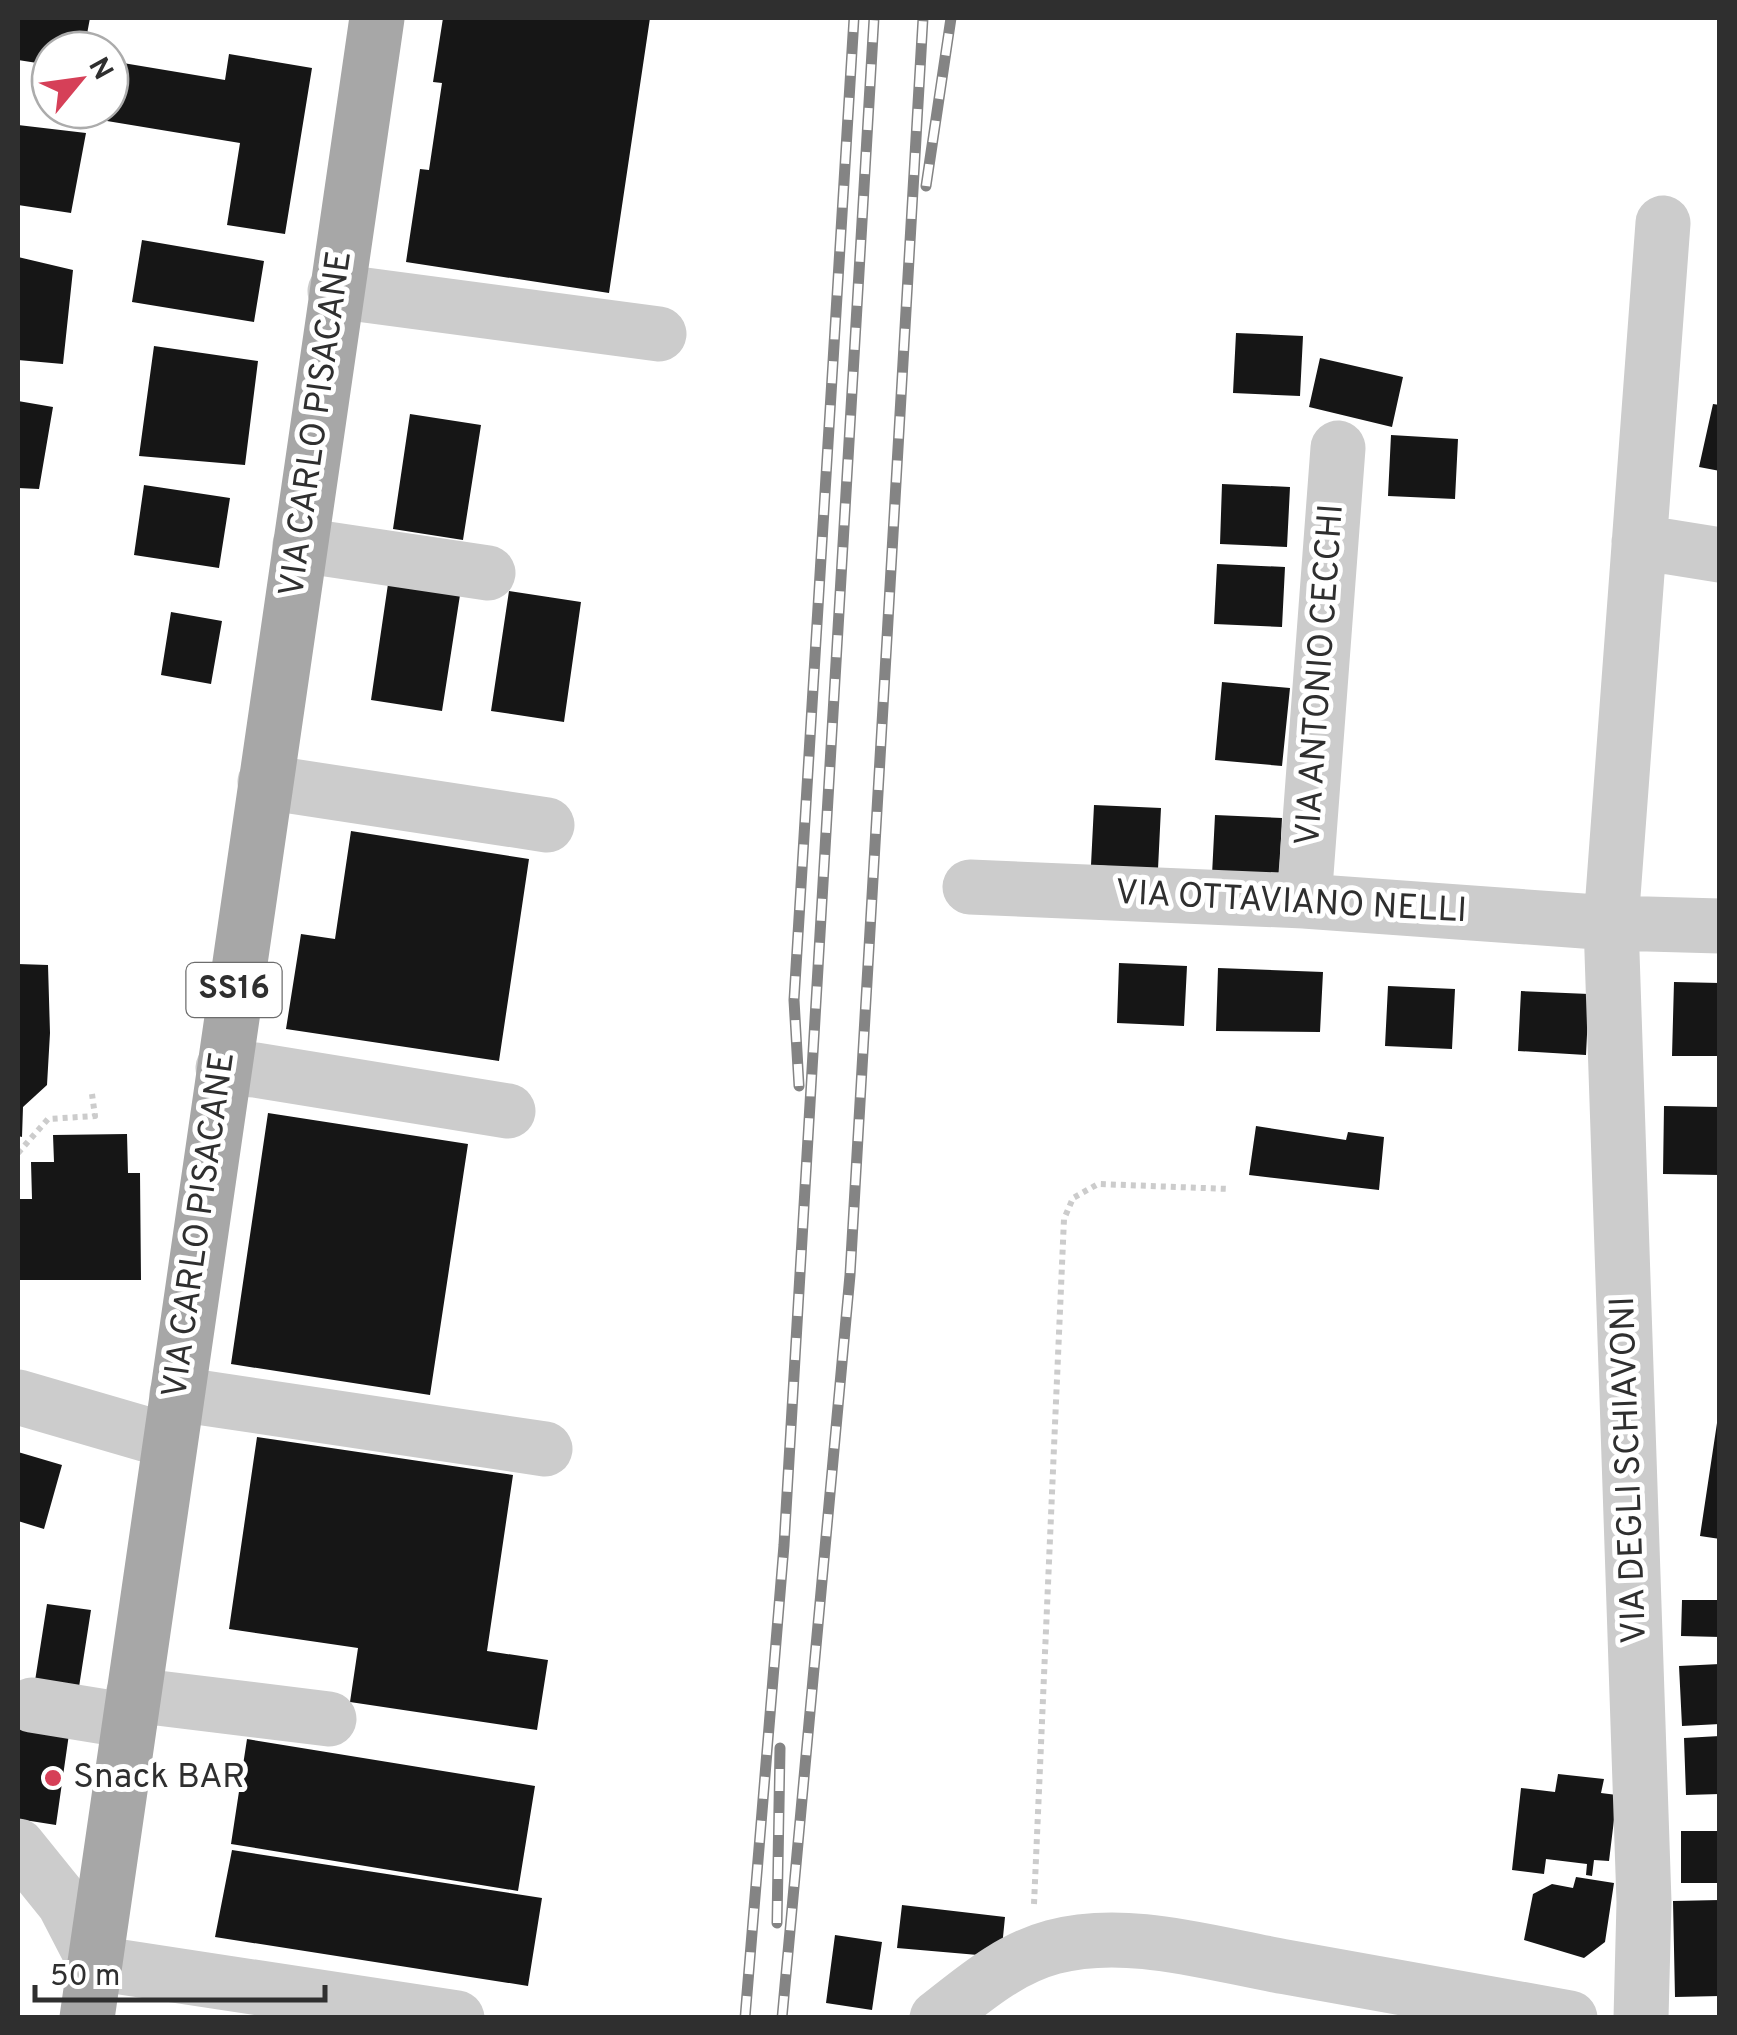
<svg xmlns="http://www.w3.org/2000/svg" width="1737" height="2035" font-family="Overpass,sans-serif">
  <rect width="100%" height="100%" fill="#fff"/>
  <path fill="#161616" d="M18,18H90L84,50H50V65L18,60Z
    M443,18H650L609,293L406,262L420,169L429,170L442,83L433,82Z
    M229,54L312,68L285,234L227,225L240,143L107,121L117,62L225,80Z
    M18,125L86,133L71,213L18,205Z
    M142,240L264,261L254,322L132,302Z
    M18,257L73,270L63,364L18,360Z
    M1236,333L1303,336L1300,396L1233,393Z
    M154,346L258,361L245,465L139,456Z
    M1320,358L1403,377L1392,427L1309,407Z
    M18,401L53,407L39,489L18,488Z
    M1713,404L1720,405V471L1699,467Z
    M410,414L481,425L463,540L393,529Z
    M1391,435L1458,439L1455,499L1388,496Z
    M1222,484L1290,487L1287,547L1220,544Z
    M144,485L230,498L219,568L134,555Z
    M1217,564L1285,567L1282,627L1214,624Z
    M388,584L460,595L442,711L371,700Z
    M509,591L581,602L564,722L491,711Z
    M171,612L222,621L211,684L161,675Z
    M1222,682L1290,688L1282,766L1215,760Z
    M1094,805L1161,808L1158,869L1091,865Z
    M1215,815L1282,818L1279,878L1212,875Z
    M351,831L529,859L499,1061L286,1029L301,934L335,939Z
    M1119,963L1187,966L1184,1026L1117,1023Z
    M18,964L48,965L50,1033L47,1085L23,1107L22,1137L18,1136Z
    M1218,968L1323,972L1320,1032L1216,1031Z
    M1674,982L1720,983V1056H1672Z
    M1388,986L1455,989L1452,1049L1385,1046Z
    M1521,991L1589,994L1586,1055L1518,1051Z
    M1664,1106L1720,1107V1175L1663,1174Z
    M268,1113L468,1144L430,1395L231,1364Z
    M1256,1126L1346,1140L1348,1132L1384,1137L1379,1190L1249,1175Z
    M127,1134L128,1173H140L141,1280H18V1199H32L31,1162H54L53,1135Z
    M1717,1423H1720V1539L1700,1536Z
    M257,1437L513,1475L487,1651L548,1660L537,1730L350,1702L358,1648L229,1629Z
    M18,1452L62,1465L44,1529L18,1521Z
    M1682,1600H1720V1637L1681,1636Z
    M47,1604L91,1610L79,1687L35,1681Z
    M1720,1664V1724L1682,1726L1679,1666Z
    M18,1726L69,1734L56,1825L18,1819Z
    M1720,1736V1794L1686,1795L1684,1738Z
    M247,1739L535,1786L518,1891L231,1844Z
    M1558,1774L1604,1779L1601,1793L1617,1795L1609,1861L1594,1860L1592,1876L1586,1875L1587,1864L1546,1859L1544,1874L1512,1870L1521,1788L1555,1792Z
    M1681,1831H1720V1883H1681Z
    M232,1850L542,1898L528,1986L215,1937Z
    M1576,1877L1614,1883L1605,1942L1584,1958L1524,1940L1533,1894L1552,1884L1573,1888Z
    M1720,1900V1996L1675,1997L1673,1901Z
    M902,1905L1005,1917L1001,1957L897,1948Z
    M835,1935L882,1942L872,2010L826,2003Z"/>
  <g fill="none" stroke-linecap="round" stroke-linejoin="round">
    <path stroke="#ccc" stroke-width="6" stroke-dasharray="5 5" stroke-linecap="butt" d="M18,1153L48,1119L95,1116L92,1094
      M1034,1904L1064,1219L1073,1198L1098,1184L1230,1189"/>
    <path stroke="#ccc" stroke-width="55" d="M335,291L659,334
      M1639,542L1720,555
      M300,545L488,573
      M265,782L547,825
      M970,887L1304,901L1611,923L1720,926
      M1304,901L1338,448
      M223,1068L255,1070L508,1111
      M177,1394L545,1449
      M18,1397L145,1434L170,1438
      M133,1695L329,1719
      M32,1705L130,1721
      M18,1846L64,1903L95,1963L457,2018
      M937,2018C973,1990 1008,1959 1053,1947C1127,1927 1212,1954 1286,1967C1380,1984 1475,2001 1570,2018
      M1641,2018L1644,1902L1611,923L1663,223"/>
    <path stroke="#a7a7a7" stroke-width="55" d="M87,2018L377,18"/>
    <defs>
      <path id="rail" d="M926,186L951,18
        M799,1086L794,1000L854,18
        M777,1923L780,1748
        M745,2018L784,1545L874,18
        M782,2018L850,1275L923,18"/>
    </defs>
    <use href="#rail" stroke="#848484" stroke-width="11"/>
    <use href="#rail" stroke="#fff" stroke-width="8" stroke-dasharray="22" stroke-linecap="butt"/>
  </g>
  <circle fill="#d64058" stroke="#fff" stroke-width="4" cx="53" cy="1778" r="10"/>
  <g text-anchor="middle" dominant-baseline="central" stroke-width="10" stroke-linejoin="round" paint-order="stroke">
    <rect fill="#fff" stroke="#6d6d6d" stroke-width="2.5" x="186.5" y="963" width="95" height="54" rx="8"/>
    <g font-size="32" font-weight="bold" fill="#2f2f2f">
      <text x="234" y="990">SS16</text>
    </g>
    <g font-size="35" fill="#2f2f2f" stroke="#fff">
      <text transform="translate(317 424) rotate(-82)">VIA CARLO PISACANE</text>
      <text transform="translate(1321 675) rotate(-86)">VIA ANTONIO CECCHI</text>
      <text transform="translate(1291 903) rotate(3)">VIA OTTAVIANO NELLI</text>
      <text transform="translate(200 1225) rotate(-82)">VIA CARLO PISACANE</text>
      <text transform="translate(1630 1470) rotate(-92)">VIA DEGLI SCHIAVONI</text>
    </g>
    <g font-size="35" fill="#2f2f2f" stroke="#fff" text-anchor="start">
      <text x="73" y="1778">Snack BAR</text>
    </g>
  </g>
  <rect width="1737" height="2035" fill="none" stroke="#2f2f2f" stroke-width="40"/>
  <g transform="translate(80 80) rotate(61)"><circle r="48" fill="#ffffff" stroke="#acacac" stroke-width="2.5"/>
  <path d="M0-8L18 38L0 25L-18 38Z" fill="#d64058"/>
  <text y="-15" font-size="28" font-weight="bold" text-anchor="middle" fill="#2f2f2f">N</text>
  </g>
  <path d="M35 1985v15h290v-15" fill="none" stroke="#2f2f2f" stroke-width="5"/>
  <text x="50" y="1985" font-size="30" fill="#2f2f2f" stroke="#ffffff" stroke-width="8" paint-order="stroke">50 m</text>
</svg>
